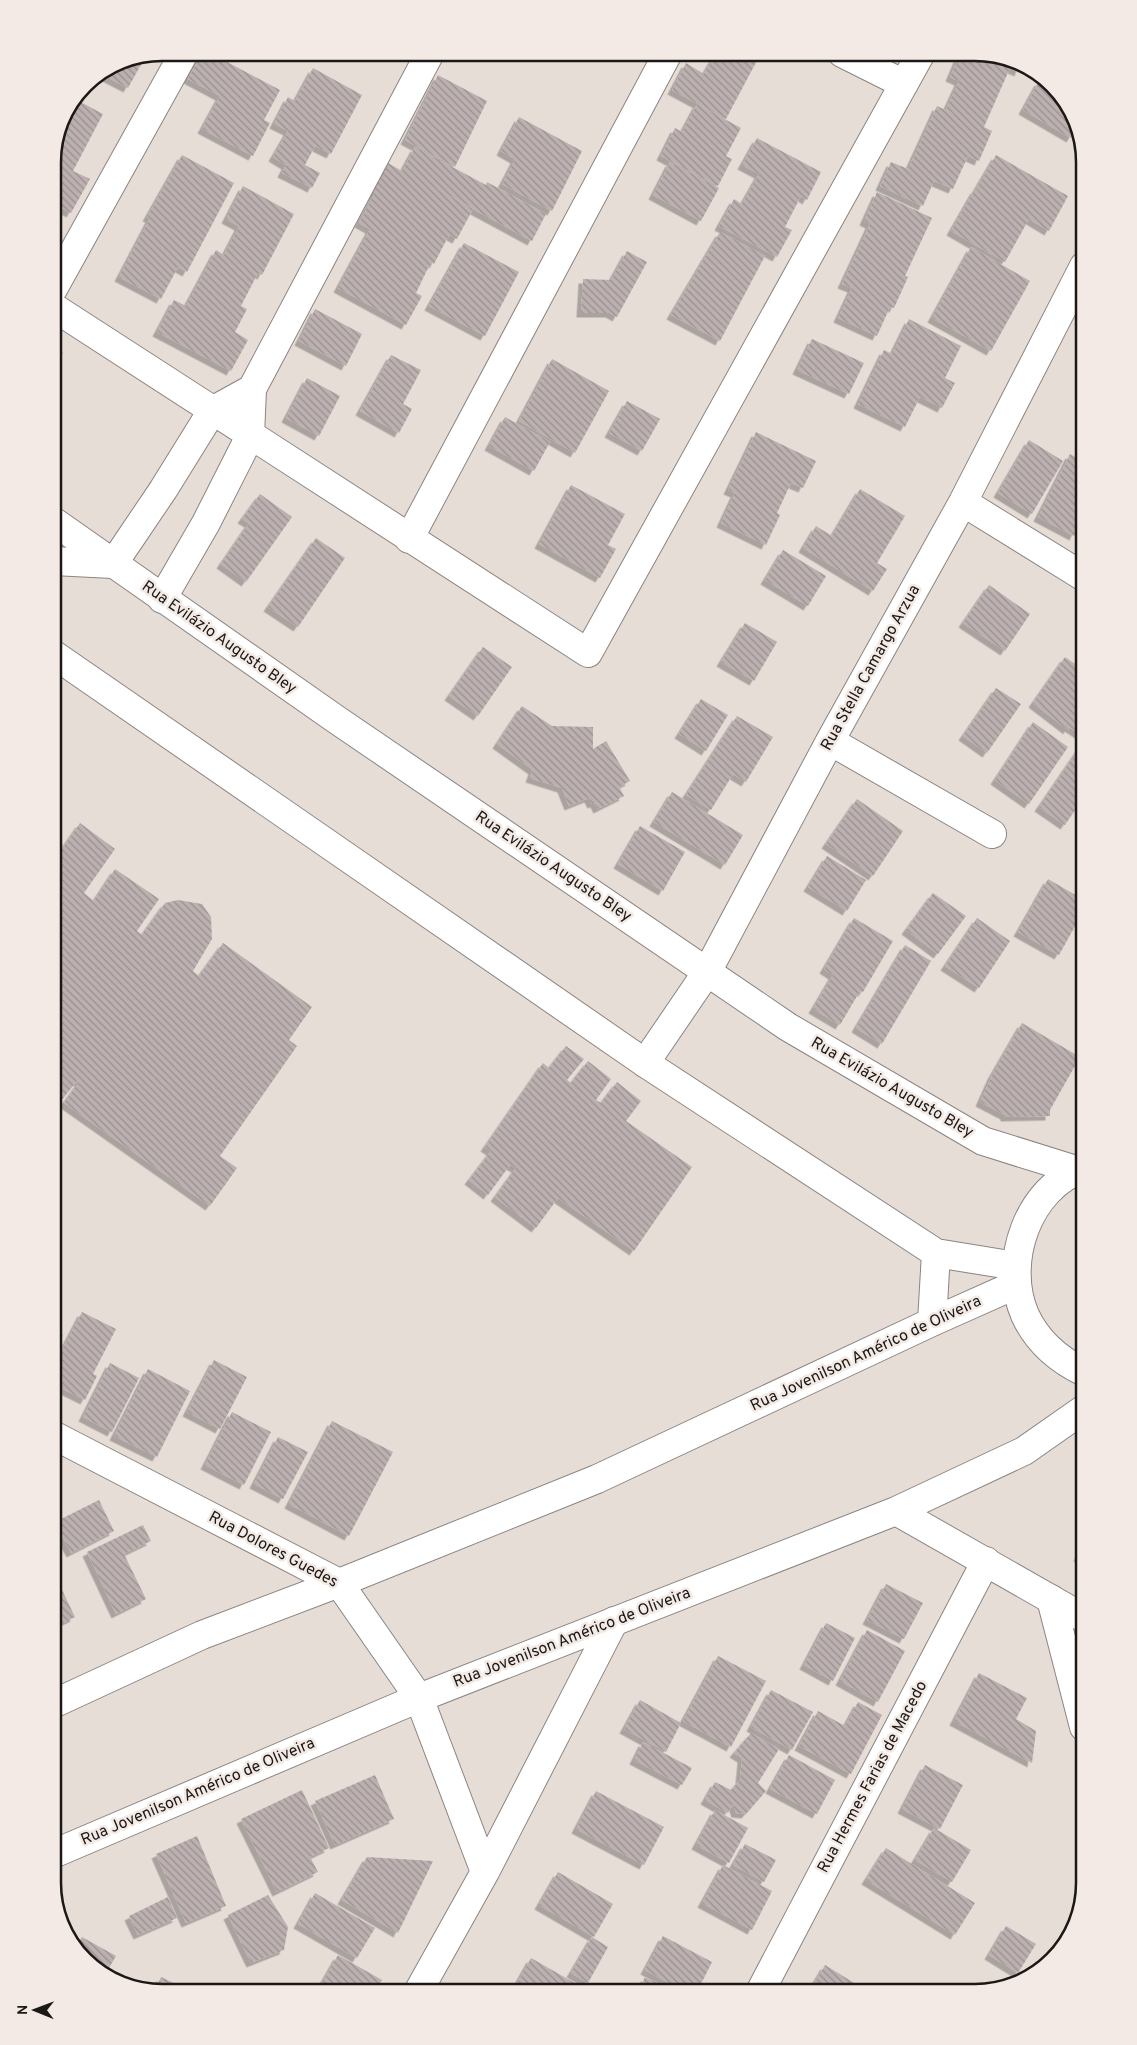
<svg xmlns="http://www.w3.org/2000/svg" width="1137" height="2045" font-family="Overpass,sans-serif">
  <defs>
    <pattern id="building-back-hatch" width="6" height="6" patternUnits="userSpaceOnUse" patternTransform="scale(1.25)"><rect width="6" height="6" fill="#bcb1b0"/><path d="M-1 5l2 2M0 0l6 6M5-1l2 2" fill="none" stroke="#988f8e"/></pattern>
    <filter id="shadow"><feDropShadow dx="-4.5" dy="4.5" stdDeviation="0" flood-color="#0004"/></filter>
  </defs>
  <rect width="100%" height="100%" fill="#e6ddd7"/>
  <path fill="url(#building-back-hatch)" fill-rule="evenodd" filter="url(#shadow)" d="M202,53H210L280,90L264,120L270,123L253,156L202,129L220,96L188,79Z
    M716,53H761L726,119L672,90L686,63L704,74Z
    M960,53H982L1021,66L1019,72L1010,68L984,127L992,131L979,161L968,156L953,189L934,181L923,206L880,186L891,162L908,169L937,106L956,115L946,109L959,81L950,77Z
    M137,58L143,61L128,88L101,74L121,61Z
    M313,68L362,95L331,154L315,146L305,165L320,173L312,188L282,173L286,165L273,157L288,131L274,124L288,97L295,101Z
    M438,75L487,101L455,167L405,140Z
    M1039,81L1047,85L1076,120L1077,127L1071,138L1023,110Z
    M75,99L103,114L73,171L90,179L71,213L58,206L53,215V156L61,120Z
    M697,104L741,128L726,156L732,159L718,186L661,156L675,128L682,132Z
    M519,117L582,151L552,211L502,184L515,159L501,151Z
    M757,138L821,172L807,200L801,196L785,227L792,230L777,257L719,226L734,199L742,204L759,174L742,165Z
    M415,147L486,185L487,182L546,214L532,241L473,209L457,239L449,235L434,264L431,262L416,293L422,296L406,325L338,288L370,229L359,223L374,195L372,193L388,163L402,171ZM426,183L473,208V209Z
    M182,155L234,183L187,272L178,267L161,299L119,277L150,218L147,217Z
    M996,155L1068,196L1049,231L1029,219L1005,262L951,231L975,189L992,199L976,189Z
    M670,162L719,188L701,221L653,195Z
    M243,186L294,214L262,275L258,273L241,306L247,309L235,332L248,340L231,371L157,332L174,300L186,306L216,250L224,255L239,226L226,219Z
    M877,192L932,218L905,276L908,277L894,308L890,307L877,336L838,318L852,288L842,284L870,224L864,221Z
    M720,232L765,256L720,341L671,315Z
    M464,243L519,272L485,336L429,306Z
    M971,247L1030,281L991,351L932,318Z
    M627,251L647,262L617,317L610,313H581L583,279L611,280Z
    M315,309L362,334L346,366L299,341Z
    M909,319L961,346L945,378L955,383L942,408L920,397L905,427L858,404L884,350L892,354Z
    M812,339L864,363L849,394L797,370Z
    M53,345L63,353L53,368Z
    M391,355L421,370L403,404L412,409L399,433L360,411Z
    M552,359L609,391L575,453L519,421Z
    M307,378L340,396L319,436L286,418Z
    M627,401L660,419L642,451L609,433Z
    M505,417L550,442L534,471L489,446Z
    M756,432L816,461L803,488L791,483L777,513L780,515L766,545L721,523L735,493L728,490Z
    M1029,440L1063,461L1032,514L998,493Z
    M1070,454L1084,462V515L1074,536L1038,517Z
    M571,485L625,514L608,545L616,549L600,578L539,544Z
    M860,489L905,516L877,563L887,569L873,591L803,548L816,526L832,536Z
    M260,494L292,517L246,582L221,564L249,523L242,519Z
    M316,538L345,558L298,627L268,607Z
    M783,550L826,576L808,606L765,580Z
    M989,585L1030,614L1005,651L963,623Z
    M745,623L777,642L754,681L721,662Z
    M483,647L512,667L478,716L449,696Z
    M1065,657L1084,670V737L1069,727L1068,730L1033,703Z
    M996,688L1021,704L987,753L963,736Z
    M701,699L728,715L706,751L679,734Z
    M522,706L552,726L593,727V749L606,741L630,781L619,787L624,796L598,809L595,803L592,804L589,798L569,806L562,788L530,778L533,770L497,744Z
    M737,716L773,737L746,782L733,774L711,810L686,795Z
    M1033,722L1068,747L1029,804L995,780Z
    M1080,747L1084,750V797L1065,825L1039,807Z
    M672,792L743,835L725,865L654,822Z
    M857,799L903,831L873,876L826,844Z
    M80,823L115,849L84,893L94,901L115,869L159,899L137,931L142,935L165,903L178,900L202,904L211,917L212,939L193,971L199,976L223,943L312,1007L289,1040L297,1046L220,1156L237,1168L210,1206L64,1103L79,1082L77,1081L53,1111V862Z
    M640,826L685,852L663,891L618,864Z
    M827,856L866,880L847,911L808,887Z
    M1048,879L1084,900V910L1059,955L1018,932Z
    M933,893L966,916L938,954L906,930Z
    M854,918L893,941L863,992L860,991L840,1025L813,1009L833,975L824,969Z
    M977,918L1010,941L979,988L945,966Z
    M905,945L931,961L882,1044L856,1028Z
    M1022,1023L1080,1057L1050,1110V1116L1005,1117V1115L980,1102L992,1075Z
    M566,1046L584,1059L567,1080L571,1083L588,1061L611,1079L596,1100L601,1103L617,1082L641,1101L626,1121L692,1167L634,1251L558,1198L536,1228L495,1197L516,1168L510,1165L488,1195L469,1180L491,1151L485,1147L543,1063L549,1068Z
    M82,1312L116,1329L93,1374L97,1376L85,1400L53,1384V1375L61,1358L59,1356Z
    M53,1330L63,1335L53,1355Z
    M214,1360L247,1377L220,1429L187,1412Z
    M110,1363L139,1378L112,1432L83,1417Z
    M148,1369L190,1391L157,1457L114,1436Z
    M232,1412L271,1432L244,1485L205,1465Z
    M332,1421L393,1452L349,1536L289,1504Z
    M278,1437L308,1452L283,1499L254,1484Z
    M99,1500L114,1531L71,1553L55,1522Z
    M143,1525L151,1541L124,1554L146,1599L116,1614L87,1552Z
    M53,1535L61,1554L53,1558Z
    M1084,1544V1560L1078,1557Z
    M53,1571L75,1617L53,1628Z
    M886,1584L923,1603L904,1639L867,1620Z
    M826,1623L855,1638L833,1681L804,1665Z
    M867,1630L905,1651L878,1702L840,1681Z
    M718,1656L766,1681L731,1747L683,1721Z
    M979,1673L1027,1698L1016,1719L1036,1731L1032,1763L954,1721Z
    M771,1690L813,1712L792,1750L751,1727Z
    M640,1700L681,1723L666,1752L624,1729Z
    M858,1702L882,1715L851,1774L799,1746L818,1711L845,1726Z
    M751,1733L779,1749L758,1783L766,1791L746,1814L736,1813L733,1804L728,1813L705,1800L715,1782L731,1790L740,1780L742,1758L734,1753Z
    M643,1742L692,1768L682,1785L634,1760Z
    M789,1755L835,1780L817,1814L770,1789Z
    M925,1765L963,1785L940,1829L902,1809Z
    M375,1775L394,1819L335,1845L315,1801Z
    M302,1790L329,1848L310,1857L318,1872L277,1892L241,1819Z
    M596,1791L664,1827L644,1865L576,1829Z
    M715,1810L748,1828L729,1863L696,1845Z
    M934,1828L971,1850L952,1882L915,1860Z
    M197,1836L226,1906L186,1923L156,1854Z
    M745,1844L776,1860L764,1882L733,1865Z
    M886,1848L975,1903L955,1935L866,1880Z
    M367,1857L433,1861L398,1933L342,1900Z
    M723,1865L772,1891L752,1930L702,1903Z
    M558,1872L613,1904L594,1937L539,1905Z
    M315,1893L375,1928L357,1958L298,1924Z
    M268,1895L288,1927L284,1950L251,1963L228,1915Z
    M168,1897L177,1918L138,1935L129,1916Z
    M1006,1926L1036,1944L1018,1973L989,1955Z
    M663,1936L712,1962L697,1992H686L645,1970Z
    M82,1937L116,1956L105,1975L101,1974L77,1945Z
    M592,1937L608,1947L588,1983L571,1973Z
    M338,1955L382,1980L375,1992H317Z
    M531,1958L587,1990L586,1992H512Z
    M825,1965L869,1992H809Z
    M161,1977L193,1992H154Z
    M645,1977L677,1992H638Z
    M487,1984L502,1992H482Z"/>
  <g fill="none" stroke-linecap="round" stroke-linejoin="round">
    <defs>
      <path id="street" d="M842,53L904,84
        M53,289L184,53
        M53,307L588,653L921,53
        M963,502L1084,577
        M409,539L668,53
        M53,561L113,564L163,490L212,411L252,389
        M162,599L206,523L250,436L252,389L430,53
        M830,741L992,834
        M645,1063L707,972L830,741L963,502L1084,266
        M53,1435L339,1583L419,1698L485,1872
        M1051,1599L1084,1727
        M418,1992L485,1872L614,1621
        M760,1992L986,1561"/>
      <path id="secondary" d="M53,521L337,720L788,1027L983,1141L1076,1170
        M53,654L645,1063L936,1253L1016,1266
        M932,1322L936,1253
        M1084,1372C1059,1360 1037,1341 1025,1315C1002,1262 1028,1187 1084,1168
        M896,1511L1084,1618
        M53,1704L202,1635L339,1583L597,1479L932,1322L1017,1284
        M53,1854L419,1698L896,1511L1024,1451L1084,1409"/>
    </defs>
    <use href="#street" stroke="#8d8480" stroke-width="30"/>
    <use href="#secondary" stroke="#8d8480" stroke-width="30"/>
    <use href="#street" stroke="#fff" stroke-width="28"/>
    <use href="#secondary" stroke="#fff" stroke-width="28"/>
  </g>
  <g text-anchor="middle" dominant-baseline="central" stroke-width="5" stroke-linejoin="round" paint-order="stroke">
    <g font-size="16" fill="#1b1816" stroke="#f3eae5">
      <text transform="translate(219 638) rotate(35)">Rua Evilázio Augusto Bley</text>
      <text transform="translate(871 668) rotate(-61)">Rua Stella Camargo Arzua</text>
      <text transform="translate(553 867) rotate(34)">Rua Evilázio Augusto Bley</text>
      <text transform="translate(892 1088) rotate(30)">Rua Evilázio Augusto Bley</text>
      <text transform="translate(866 1354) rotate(-25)">Rua Jovenilson Américo de Oliveira</text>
      <text transform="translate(273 1550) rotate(28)">Rua Dolores Guedes</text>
      <text transform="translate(572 1638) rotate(-21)">Rua Jovenilson Américo de Oliveira</text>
      <text transform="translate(873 1777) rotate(-62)">Rua Hermes Farias de Macedo</text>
      <text transform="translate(198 1792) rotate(-23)">Rua Jovenilson Américo de Oliveira</text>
    </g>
  </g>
  <path d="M0 0H1137V2045H0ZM162 61H975A101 101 0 0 1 1076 162V1883A101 101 0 0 1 975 1984H162A101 101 0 0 1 61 1883V162A101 101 0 0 1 162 61Z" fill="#f3eae5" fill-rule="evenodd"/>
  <path fill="none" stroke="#1b1816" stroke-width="2.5" d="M162 61H975A101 101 0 0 1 1076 162V1883A101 101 0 0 1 975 1984H162A101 101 0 0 1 61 1883V162A101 101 0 0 1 162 61Z"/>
  <g transform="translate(35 2010) rotate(271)" stroke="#f3eae5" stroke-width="4" paint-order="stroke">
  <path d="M0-4L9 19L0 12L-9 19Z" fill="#1b1816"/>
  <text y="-8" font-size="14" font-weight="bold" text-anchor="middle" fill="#1b1816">N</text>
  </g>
</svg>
